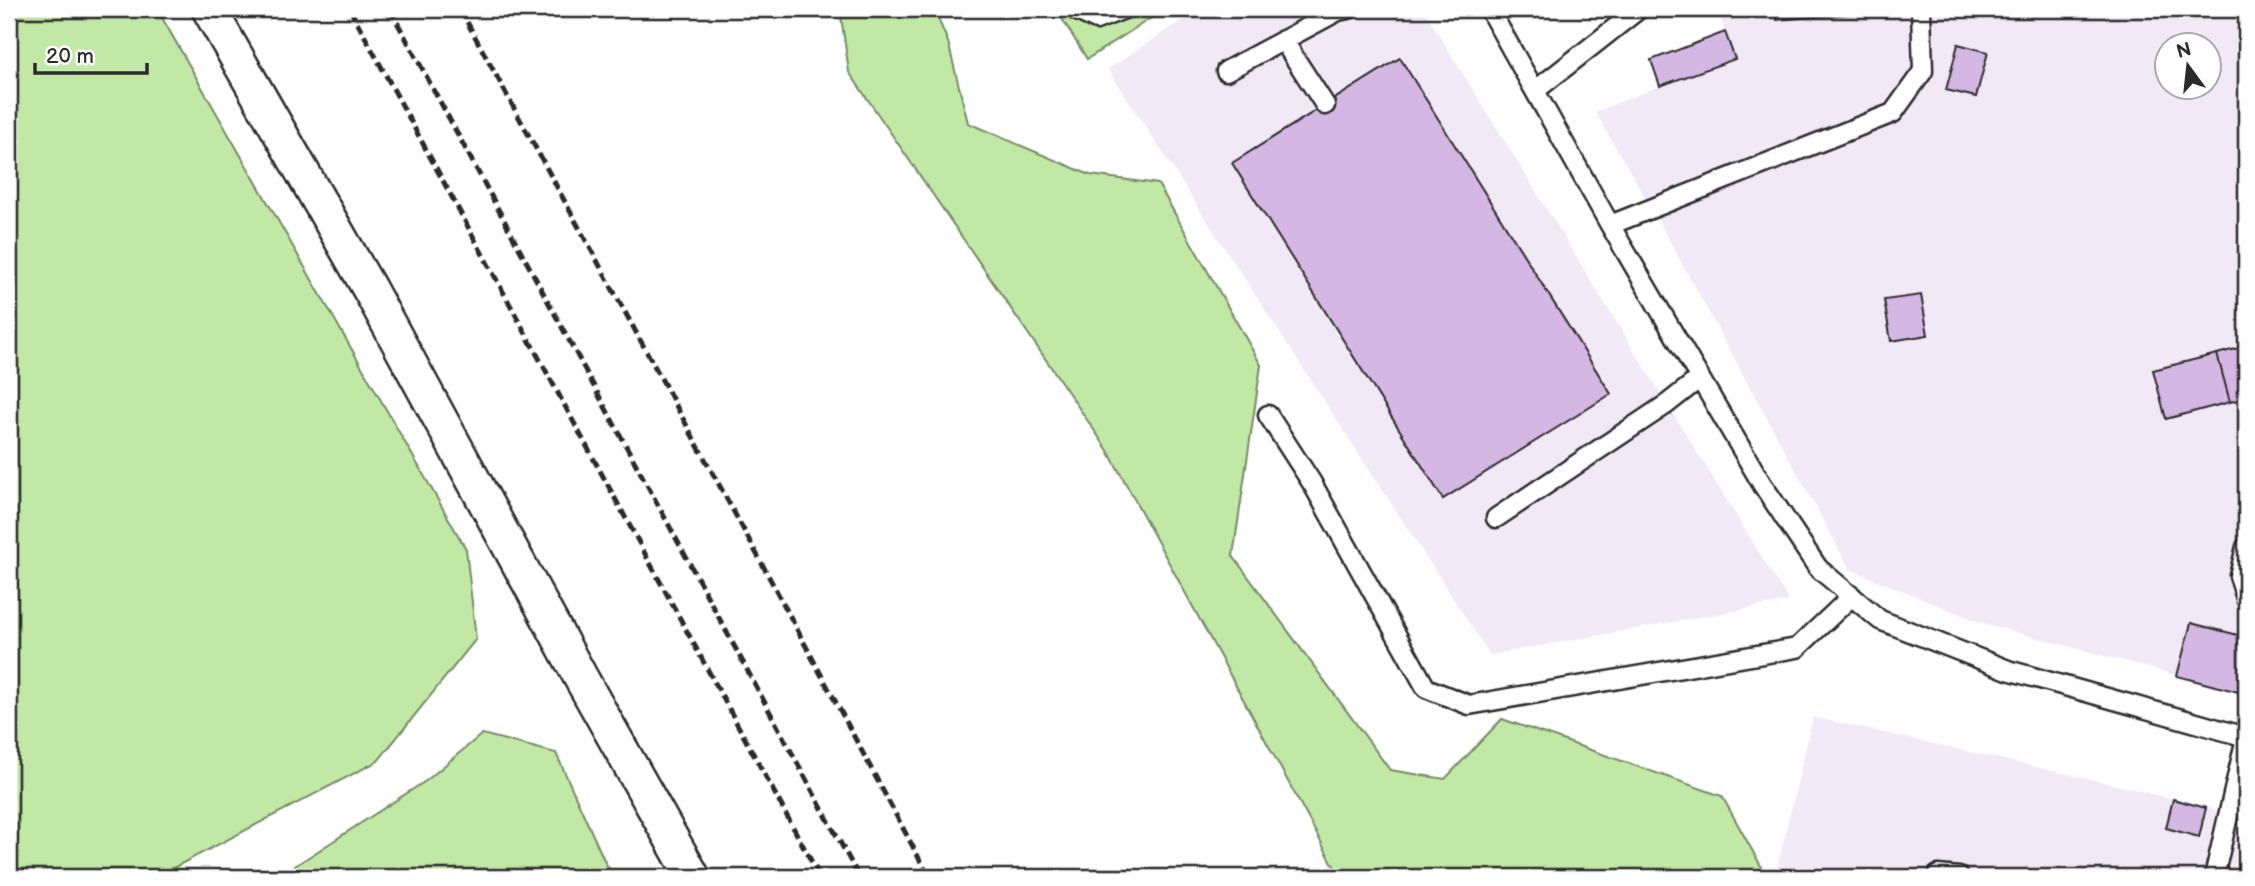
<svg xmlns="http://www.w3.org/2000/svg" width="2255" height="886" font-family="'Balsamiq Sans',sans-serif">
  <rect width="100%" height="100%" fill="#fff"/>
  <filter id="ink" filterUnits="userSpaceOnUse"><feTurbulence type="fractalNoise" baseFrequency=".0143" numOctaves="2"/><feDisplacementMap in="SourceGraphic" scale="14" xChannelSelector="R" yChannelSelector="G"/><feConvolveMatrix kernelMatrix="1 2 1 2 8 2 1 2 1" color-interpolation-filters="sRGB"/></filter>
  <g filter="url(#ink)">
    <path fill="#f2e9f7" fill-rule="evenodd" d="M1199,9H1423L1789,601L1490,655L1108,69Z
      M1719,9H2246V694L1982,623L1850,569L1652,209L1595,112L1660,86L1651,60L1725,33ZM2168,46H2210V88H2168Z
      M1813,717L2117,785L2246,818V877H1775Z"/>
    <path fill="#c1e8a4" stroke="#768a68" stroke-width="2" d="M9,9H157L466,549L476,639L378,761L156,877H9Z
      M840,9H934L948,42L968,123L1090,175L1158,184L1261,365L1233,556L1390,770L1445,779L1502,719L1722,796L1767,877H1340L1107,449L849,72Z
      M1056,9H1165L1087,59Z
      M482,734L556,753L605,862L614,877H278L427,780Z"/>
    <path fill="#d5b7e4" stroke="#2b2b2b" stroke-width="2" d="M1776,9H1874V12L1777,20Z
      M1725,32L1735,59L1660,86L1651,60Z
      M1958,44L1988,52L1976,97L1946,90Z
      M1400,58L1611,394L1443,499L1232,163Z
      M1921,295L1928,335L1891,341L1884,300Z
      M2246,346V398L2230,402L2217,354Z
      M2217,354L2230,402L2166,419L2153,370Z
      M2191,623L2246,637V694L2177,676Z
      M2173,799L2206,808L2199,837L2166,828Z"/>
    <g fill="none" stroke-linecap="round" stroke-linejoin="round">
      <defs>
        <path id="lane" d="M1073,9L1096,20L1124,9
          M1489,9L1610,225L1762,484L1818,568L1880,620L2008,670L2246,737
          M1283,40L1325,105
          M1226,71L1338,11L1348,9
          M1536,90L1639,9
          M1610,225L1893,113L1923,71L1921,9
          M1268,415L1312,483L1426,688L1469,705L1797,648L1852,596
          M1496,518L1667,404L1700,378
          M2246,547L2239,576L2246,598
          M1938,877V875L1959,877
          M2214,877L2246,738"/>
        <path id="street" d="M209,9L370,290L581,678L693,877"/>
      </defs>
      <use href="#lane" stroke="#2b2b2b" stroke-width="23"/>
      <use href="#street" stroke="#2b2b2b" stroke-width="38"/>
      <use href="#lane" stroke="#fff" stroke-width="18"/>
      <use href="#street" stroke="#fff" stroke-width="33"/>
      <path stroke="#2b2b2b" stroke-width="5" stroke-dasharray="10 5" stroke-linecap="butt" d="M350,9L820,877
        M390,9L859,877
        M460,9L760,560L929,877"/>
    </g>
  </g>
  <rect width="2255" height="886" fill="none" stroke="#fff" stroke-width="35"/>
  <rect x="18" y="18" width="2220" height="851" fill="none" stroke="#2b2b2b" stroke-width="2.5" filter="url(#ink)"/>
  <g transform="translate(2188 66) rotate(345)"><circle r="33" fill="#ffffff" stroke="#aaaaaa" stroke-width="2"/>
  <path d="M0-5L12 26L0 18L-12 26Z" fill="#2b2b2b"/>
  <text y="-10" font-size="19" font-weight="bold" text-anchor="middle" fill="#2b2b2b">N</text>
  </g>
  <path d="M35 63v10h112v-10" fill="none" stroke="#2b2b2b" stroke-width="3.5"/>
  <text x="46" y="63" font-size="21" fill="#2b2b2b" stroke="#ffffff" stroke-width="5" paint-order="stroke">20 m</text>
</svg>
